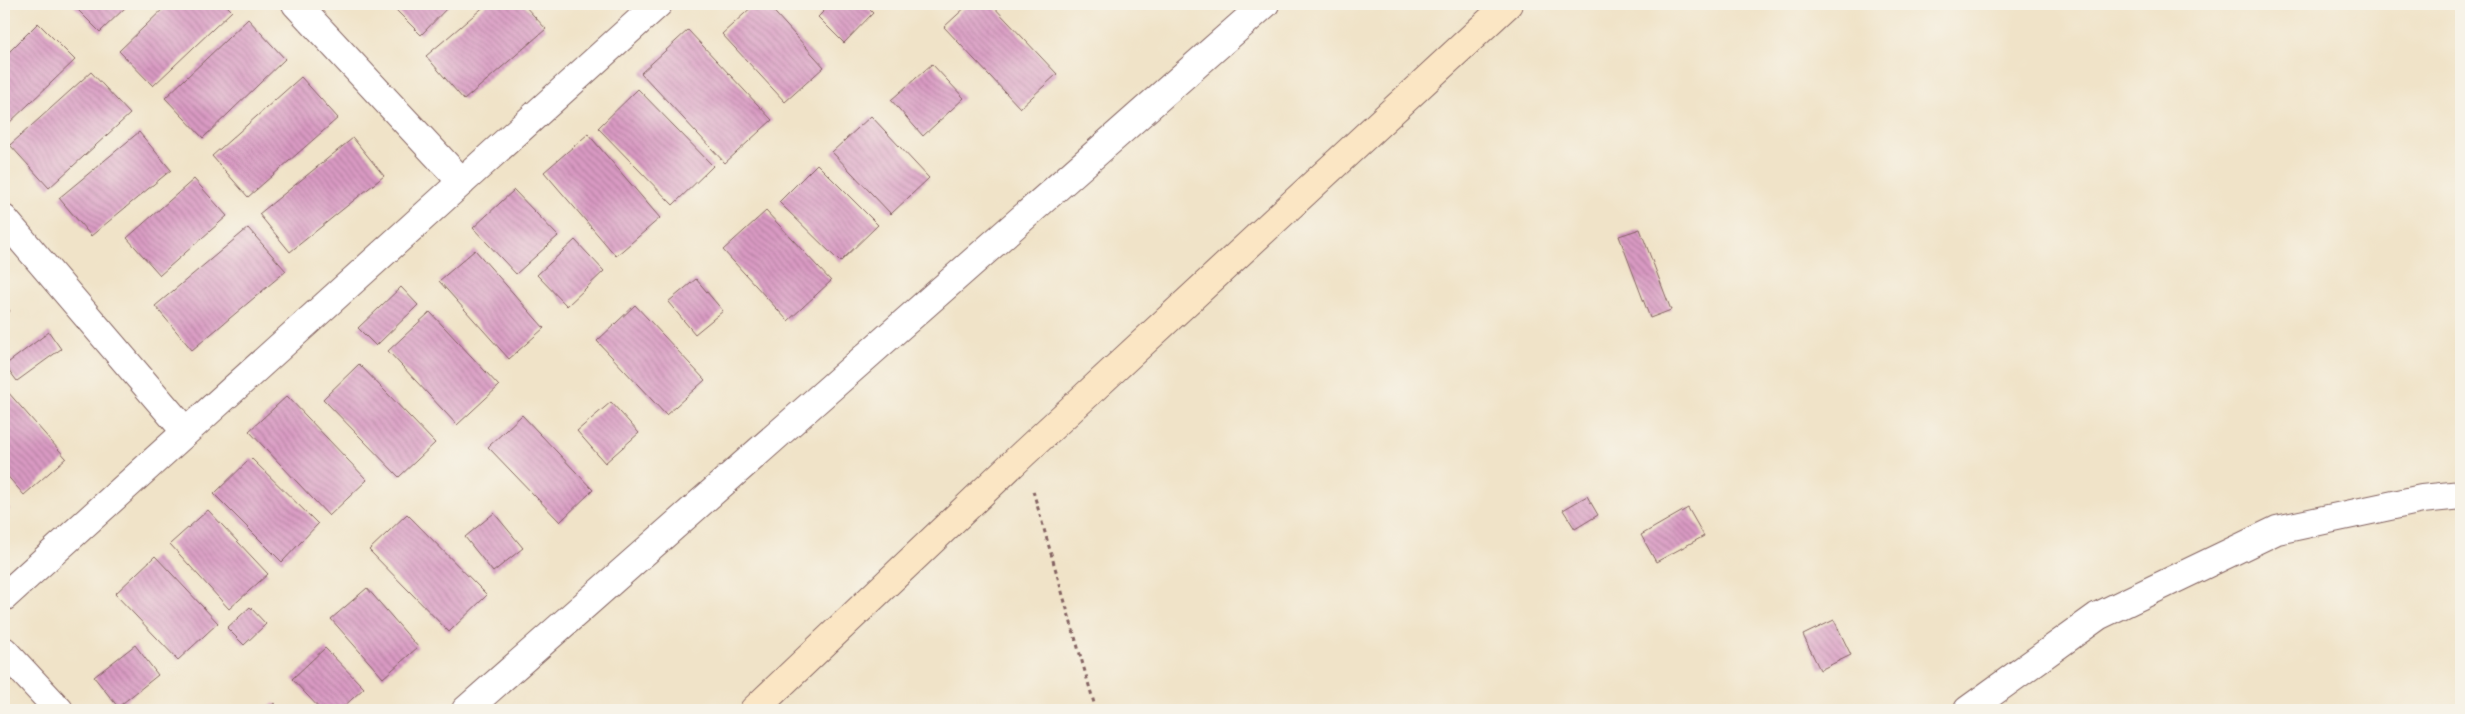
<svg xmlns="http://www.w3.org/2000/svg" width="2465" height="714" font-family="'Comic Neue',sans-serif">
  <defs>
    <pattern id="building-back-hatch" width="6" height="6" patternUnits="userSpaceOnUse" patternTransform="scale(1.25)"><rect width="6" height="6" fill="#d99ac3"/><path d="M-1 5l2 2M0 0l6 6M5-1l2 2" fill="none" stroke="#b27d9f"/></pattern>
  </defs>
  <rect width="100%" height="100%" fill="#f7f3e8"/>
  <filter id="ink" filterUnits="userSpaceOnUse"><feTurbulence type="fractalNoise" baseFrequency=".02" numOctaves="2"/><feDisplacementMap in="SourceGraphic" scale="10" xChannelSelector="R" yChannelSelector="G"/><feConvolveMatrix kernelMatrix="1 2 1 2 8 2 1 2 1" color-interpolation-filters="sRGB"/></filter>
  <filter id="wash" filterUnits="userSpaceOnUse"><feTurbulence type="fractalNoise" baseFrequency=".0096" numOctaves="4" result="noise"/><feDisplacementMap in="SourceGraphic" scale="20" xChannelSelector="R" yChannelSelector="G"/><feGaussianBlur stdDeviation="1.12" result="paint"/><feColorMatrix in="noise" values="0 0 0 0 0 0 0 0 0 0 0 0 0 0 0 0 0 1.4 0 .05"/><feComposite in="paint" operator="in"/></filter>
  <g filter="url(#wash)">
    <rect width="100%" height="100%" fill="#f0e3c8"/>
    <g id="blocks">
      <path fill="url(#building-back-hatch)" d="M72,4H129L100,32Z
        M168,4H225L232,11L153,86L119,51Z
        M390,4H451L421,35Z
        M487,4H523L546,29L464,100L426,56Z
        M755,4H767L824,67L785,102L722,34Z
        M831,4H864L873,13L844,43L818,17Z
        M969,4H991L1057,74L1020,108L944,27Z
        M248,19L285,59L203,138L165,98Z
        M38,23L75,60L7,125L4,122V57Z
        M688,30L772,120L725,163L641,73Z
        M932,64L964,98L923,136L891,100Z
        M91,72L130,114L49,188L10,145Z
        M301,77L338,118L248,197L212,156Z
        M638,89L713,166L673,205L598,128Z
        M871,116L929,178L891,214L832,152Z
        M139,132L171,170L91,236L59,198Z
        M588,134L660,218L616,256L544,172Z
        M353,138L384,176L290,252L259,214Z
        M817,164L878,225L840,262L779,202Z
        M194,179L227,216L160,275L127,238Z
        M514,190L558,236L516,274L473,228Z
        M766,211L831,281L788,321L723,250Z
        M248,228L286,271L192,350L155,306Z
        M1640,229L1671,310L1650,318L1619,236Z
        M575,240L604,271L567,306L537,275Z
        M475,250L544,328L509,359L439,281Z
        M696,279L723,311L695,334L668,302Z
        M401,287L418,305L376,346L358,328Z
        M4,304L10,311L4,317Z
        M635,305L705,380L666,415L597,341Z
        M430,312L499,386L457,425L388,351Z
        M49,332L61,349L17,381L5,365Z
        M359,364L435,443L399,477L323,399Z
        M7,391L66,458L24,495L4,472V394Z
        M287,396L367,480L329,516L249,431Z
        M611,402L639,433L605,463L577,431Z
        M522,415L593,490L560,522L488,447Z
        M251,458L318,524L282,562L214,494Z
        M1587,496L1598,515L1575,529L1563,510Z
        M4,502L10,509L4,515Z
        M1688,508L1704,536L1656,562L1641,535Z
        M208,510L268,574L229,609L170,544Z
        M494,513L523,548L493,572L465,537Z
        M407,514L487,595L449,632L369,550Z
        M155,556L218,623L178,660L115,594Z
        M367,588L418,647L383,678L331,619Z
        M250,607L266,624L244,645L227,628Z
        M1834,620L1851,655L1820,670L1803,635Z
        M135,645L158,675L118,707L94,677Z
        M325,648L364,688L340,710H321L292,679Z
        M274,703L280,710H266Z"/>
    </g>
  </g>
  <g filter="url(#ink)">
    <use href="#blocks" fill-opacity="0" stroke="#846462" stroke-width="1"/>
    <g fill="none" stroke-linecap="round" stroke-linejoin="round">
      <defs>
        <path id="street" d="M296,4L462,182
          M4,219L186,432
          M4,597L658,4
          M4,651L59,710
          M466,710L1265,4
          M1968,710L2098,616L2277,530L2422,499L2461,495"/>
        <path id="secondary" d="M754,710L1023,454L1508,4"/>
      </defs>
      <use href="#street" stroke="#846462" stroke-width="30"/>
      <use href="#secondary" stroke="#846462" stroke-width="30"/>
      <path stroke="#846462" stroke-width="3" stroke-dasharray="4 4" stroke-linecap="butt" d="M1033,491L1096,710"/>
      <use href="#street" stroke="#fff" stroke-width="28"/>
      <use href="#secondary" stroke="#fbe6c4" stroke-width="28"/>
    </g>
  </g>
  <rect width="2465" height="714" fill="none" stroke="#f7f3e8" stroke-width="20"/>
</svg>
